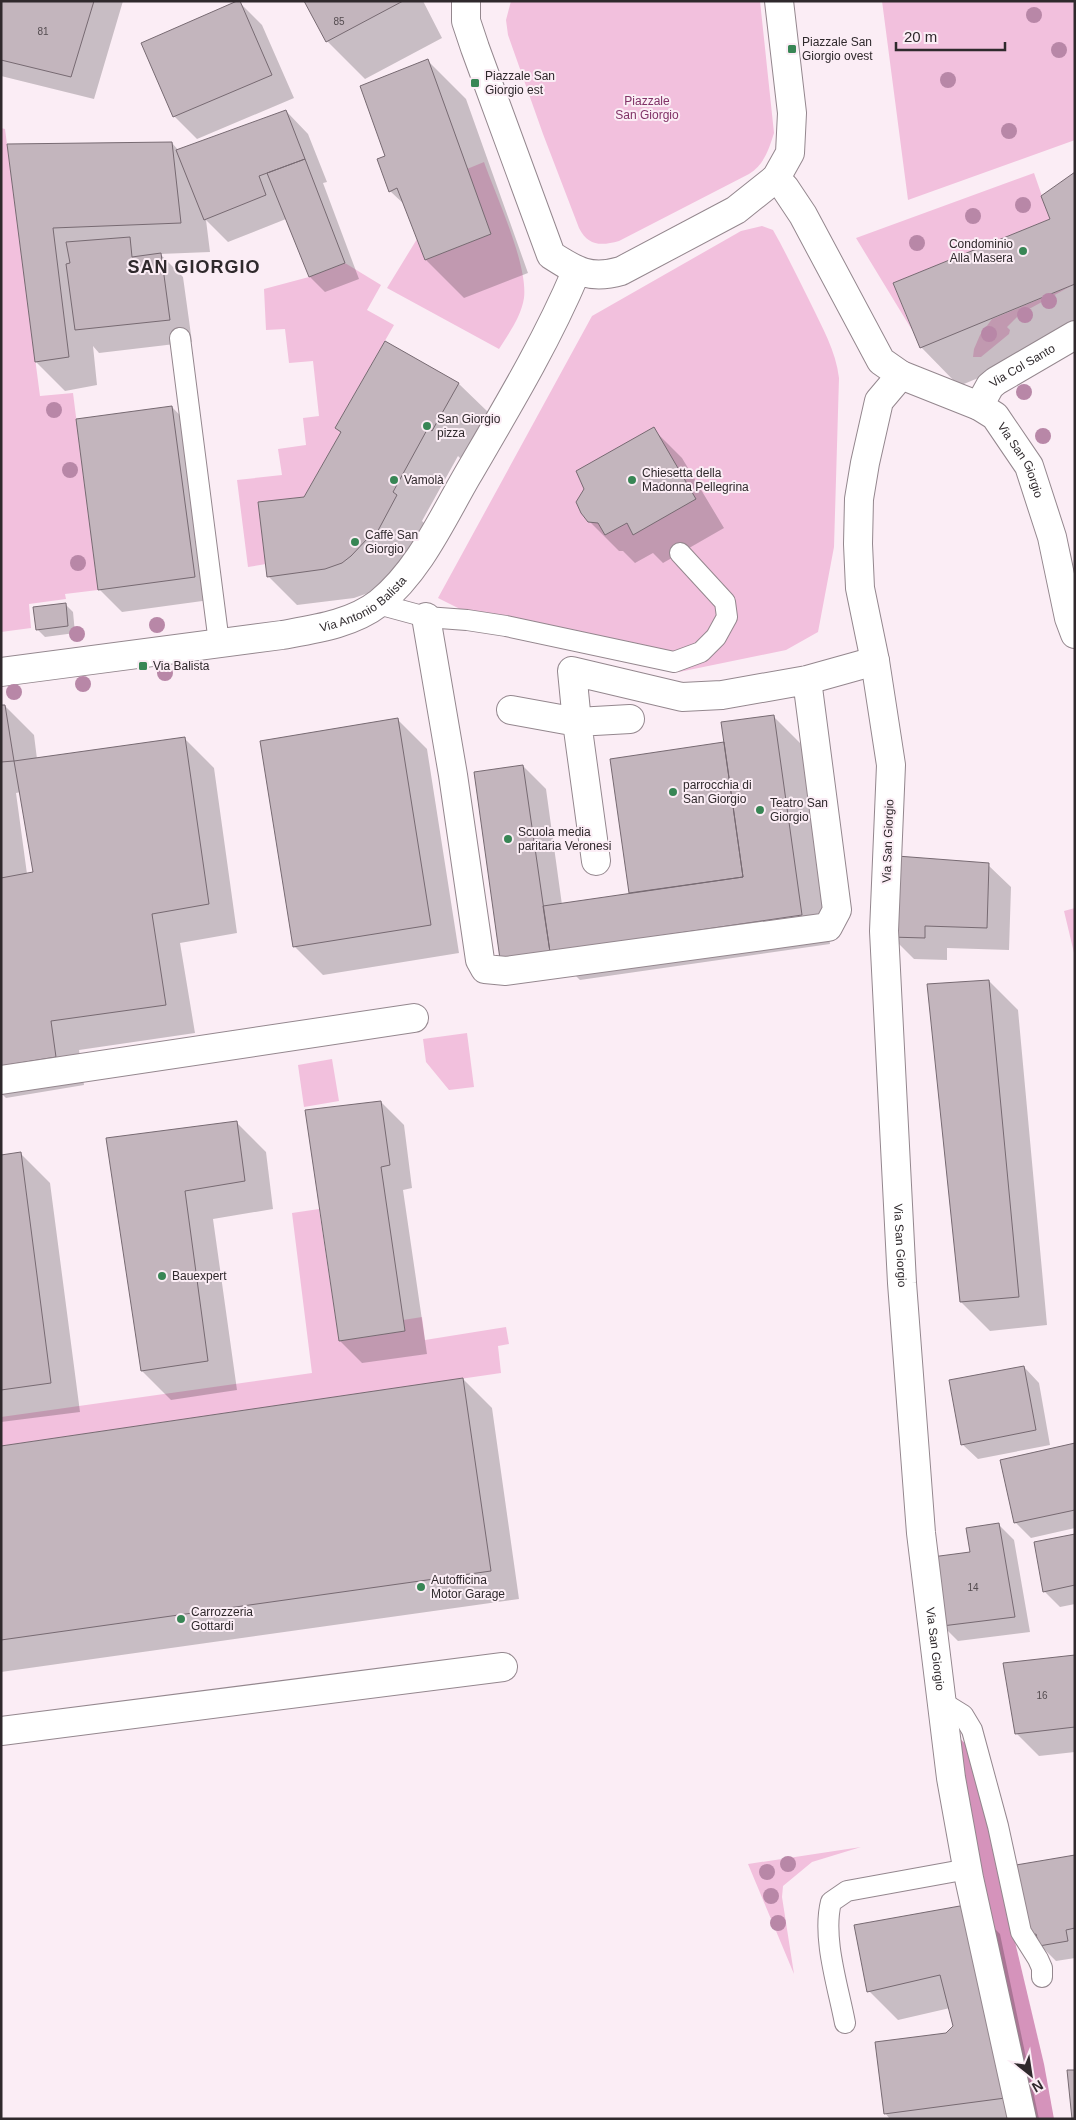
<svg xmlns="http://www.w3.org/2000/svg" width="1076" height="2120" font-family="Helvetica,sans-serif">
  <rect width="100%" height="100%" fill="#fbedf5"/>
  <path fill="#f2c0dd" d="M511,1H760L774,133C769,149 764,165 749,174L619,241C601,246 588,246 579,228L543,134L508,35L506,20Z
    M882,1H1073L1075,7V140L908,200Z
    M1,128L5,129L40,396L73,393L98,590L65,594L66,599L29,604L31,628L1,632Z
    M484,162C496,196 528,264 524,298C521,317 509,333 499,349L387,288L417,239L425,260L491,234L467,169Z
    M1034,173L1050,219L893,283L912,330L856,238Z
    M762,226L773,230C786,253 798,278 810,302C822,327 836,351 839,378L834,547L818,632L786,650L679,672L531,642L467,620L458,608L438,598L592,316L741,231Z
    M345,263L381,285L367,310L394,325L335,428L341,432L304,497L258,502L266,564L248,567L237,480L282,475L278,449L306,445L303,418L319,416L313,361L289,363L285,329L266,330L264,289L309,277Z
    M1071,286L1020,314L1007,327L1010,330L1009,334L981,357H973L974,349L980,335L992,319Z
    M1075,908V957L1064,911Z
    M467,1033L474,1087L449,1090L426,1062L423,1039Z
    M332,1059L339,1101L304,1107L298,1065Z
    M319,1209L339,1341L405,1331L403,1320L422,1317L425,1340L506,1327L509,1344L498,1346L501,1373L1,1446V1417L312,1373L292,1213Z
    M861,1847L812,1862L783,1886L782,1897L794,1974L748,1864Z"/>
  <path fill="#d593bb" d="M955,1733L969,1748L1044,2064L1054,2119H1031L980,1881Z"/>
  <path fill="#0003" fill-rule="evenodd" d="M1,1H123L94,99L1,76Z
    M306,1H423L442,38L365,79L327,41Z
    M239,2L262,25L294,98L197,139L174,116Z
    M428,61L466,99L528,273L464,298L426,260L406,206L390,191L387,157Z
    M286,111L308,134L327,182L323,183L359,279L325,292L310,277L286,219L228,242L206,220L210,252L160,254L183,277L192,342L99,353L93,346L97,385L65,391L36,362L9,145L172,143L179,151Z
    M1075,174V338L959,386L921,347L1051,219Z
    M459,384L488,412L461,459L458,456L422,521L426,525L402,567L371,592L354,598L297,605L268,576L305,498L341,433L337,428Z
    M172,407L194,430L217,599L122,612L99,589Z
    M653,429L682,458L724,528L663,563L653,553L635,563L623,551H619L589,521Z
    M65,604L73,612L75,633L45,637L37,629Z
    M5,706L34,735L37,759L185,739L214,768L237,933L180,943L195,1033L79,1050L84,1085L6,1098L1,1093V707ZM21,792L35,873L27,874L16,793Z
    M773,716L802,745L830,944L580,980L574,974L524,982L523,766L546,789L562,905L632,895L612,760L726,746Z
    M398,720L427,749L459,953L323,975L294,946Z
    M988,865L1011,887L1009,950L947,948V960L914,959L891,936Z
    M989,981L1018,1010L1047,1325L990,1331L961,1302Z
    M381,1102L404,1125L412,1188L403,1190L427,1354L362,1363L340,1341Z
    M237,1123L266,1152L273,1209L213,1219L237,1390L171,1400L142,1371L107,1140Z
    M21,1154L50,1183L80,1412L1,1422V1156Z
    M1024,1367L1039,1383L1050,1445L978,1459L962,1444Z
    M463,1379L492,1408L519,1599L1,1672V1447Z
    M1075,1444V1528L1031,1538L1015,1522Z
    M998,1524L1014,1540L1030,1632L958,1641L943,1626Z
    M1075,1535V1604L1060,1607L1044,1591Z
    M1075,1656V1752L1039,1756L1016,1733Z
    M1075,1856V1958L1056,1961L1030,1935Z
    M971,1905L1000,1934L1039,2119H890L885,2113L954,2026L950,2008L898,2020L869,1991Z"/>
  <path fill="#c3b5bd" stroke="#776a72" d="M1,1H94L71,77L1,60Z
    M237,1H240L272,75L173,117L141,43Z
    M304,1H403L326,42Z
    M428,59L491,234L425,260L397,188L389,192L377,159L385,156L360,86Z
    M286,110L305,159L259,176L266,195L204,220L176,150Z
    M172,142L181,223L53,228L69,357L35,362L7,144Z
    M305,159L345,263L309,277L267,173Z
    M1075,172V284L920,348L893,283L1050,219L1041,196Z
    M130,237L132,257L161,253L170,320L75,330L66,264L70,263L66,242Z
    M385,341L459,383L432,431L428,428L393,492L397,495L373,540L369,537L351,556L342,563L325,569L267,577L258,502L304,497L341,432L335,428Z
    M172,406L195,577L98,590L76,419Z
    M654,427L696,499L633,535L627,523L605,535L598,523L588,522L581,513L576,502L584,489L576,471Z
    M66,603L68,626L36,630L33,607Z
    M1,705H5L14,761L1,762Z
    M774,715L802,915L550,952L543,906L743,877L721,722Z
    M398,718L431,925L293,947L260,741Z
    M185,737L209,904L152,914L166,1005L51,1021L56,1057L1,1066V878L33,872L14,761Z
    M724,742L743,877L629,893L610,759Z
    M523,765L550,952L500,959L474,772Z
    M897,856L989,863L987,928L925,926V938L890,937Z
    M989,980L1019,1297L960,1302L927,984Z
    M381,1101L390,1165L381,1167L405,1331L339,1341L305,1110Z
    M237,1121L245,1181L185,1191L208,1361L141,1371L106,1138Z
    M21,1152L51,1383L1,1390V1155Z
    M1024,1366L1036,1430L961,1445L949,1380Z
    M463,1378L491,1571L1,1640V1446Z
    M1075,1443V1510L1014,1523L1000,1460Z
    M999,1523L1015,1617L942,1626L932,1557L970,1552L966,1528Z
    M1075,1534V1585L1043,1592L1034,1542Z
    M1075,1655V1727L1015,1734L1003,1663Z
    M1075,1855V1928L1066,1930L1068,1941L1039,1946L1036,1934L1029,1936L1016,1865Z
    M971,1904L1013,2097L884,2114L875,2042L946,2033L953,2026L940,1975L867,1992L854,1925Z
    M1067,2070H1075V2119H1072Z"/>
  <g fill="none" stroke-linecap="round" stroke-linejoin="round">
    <defs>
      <path id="service" d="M180,338L219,643
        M378,604L426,617L467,620L506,626L674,662L701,652L716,637L727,617L725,602L680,553
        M942,1702L963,1715L972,1730L998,1826L1021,1932L1038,1959L1042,1968V1977
        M845,2023C838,1986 822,1938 831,1902L847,1891L968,1869"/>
      <path id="pedestrian" d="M426,617L453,775L480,960L485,969L506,971L828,927L837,910L807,680
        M511,710L577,722L630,719
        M596,861L577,722L572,671L682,697L722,695L807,680L875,661"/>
      <g id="minor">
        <path d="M466,1V21L475,48L551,255C576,271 590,280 621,271L736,210L776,178L790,153L792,113L779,1"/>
        <path id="s1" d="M776,178L785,188L803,215L881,361L901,375L979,406L995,416L1029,466L1052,537L1069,618L1075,634"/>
        <path id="s2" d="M901,375L879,401L865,463L859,499L858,544L860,588L875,661L891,765L884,931L902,1283L921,1533L951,1778L969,1878L1022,2119"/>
        <path id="s3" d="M979,406L990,386L996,381L1075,335"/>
        <path id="s4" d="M1,672L282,635C315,629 352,624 379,603C419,571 442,519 467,476C506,409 546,343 576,272"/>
        <path d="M1,1080L414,1018"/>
        <path d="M1,1731L503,1667"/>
      </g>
    </defs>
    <use href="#service" stroke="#94878e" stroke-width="22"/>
    <use href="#pedestrian" stroke="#94878e" stroke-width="30"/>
    <use href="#minor" stroke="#94878e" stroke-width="30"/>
    <use href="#service" stroke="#fff" stroke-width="20"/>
    <use href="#pedestrian" stroke="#fff" stroke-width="28"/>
    <use href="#minor" stroke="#fff" stroke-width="28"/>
  </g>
  <g fill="#b887a7">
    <circle cx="1034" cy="15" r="8"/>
    <circle cx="1059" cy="50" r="8"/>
    <circle cx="948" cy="80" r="8"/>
    <circle cx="1009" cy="131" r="8"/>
    <circle cx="1023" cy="205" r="8"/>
    <circle cx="973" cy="216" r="8"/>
    <circle cx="917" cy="243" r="8"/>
    <circle cx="1049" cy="301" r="8"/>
    <circle cx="1025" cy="315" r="8"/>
    <circle cx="989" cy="334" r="8"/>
    <circle cx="1024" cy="392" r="8"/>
    <circle cx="54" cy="410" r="8"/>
    <circle cx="1043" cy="436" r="8"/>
    <circle cx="70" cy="470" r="8"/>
    <circle cx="78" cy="563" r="8"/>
    <circle cx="157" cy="625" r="8"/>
    <circle cx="77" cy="634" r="8"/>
    <circle cx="165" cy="673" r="8"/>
    <circle cx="83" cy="684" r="8"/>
    <circle cx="14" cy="692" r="8"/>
    <circle cx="788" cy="1864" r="8"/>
    <circle cx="767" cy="1872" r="8"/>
    <circle cx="771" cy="1896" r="8"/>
    <circle cx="778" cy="1923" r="8"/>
  </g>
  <g fill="#388655" stroke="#fbedf5" stroke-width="2">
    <rect x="787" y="44" width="10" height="10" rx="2.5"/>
    <rect x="470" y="78" width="10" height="10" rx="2.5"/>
    <circle cx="1023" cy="251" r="5"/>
    <circle cx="427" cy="426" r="5"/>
    <circle cx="394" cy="480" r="5"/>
    <circle cx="632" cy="480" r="5"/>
    <circle cx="355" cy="542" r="5"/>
    <rect x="138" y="661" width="10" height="10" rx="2.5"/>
    <circle cx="673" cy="792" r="5"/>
    <circle cx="760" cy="810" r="5"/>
    <circle cx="508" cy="839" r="5"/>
    <circle cx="162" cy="1276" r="5"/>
    <circle cx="421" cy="1587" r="5"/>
    <circle cx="181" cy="1619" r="5"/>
  </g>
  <g text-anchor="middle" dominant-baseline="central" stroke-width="4" stroke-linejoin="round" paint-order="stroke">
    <g font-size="10" fill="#544c50">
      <text x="339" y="21">85</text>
      <text x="43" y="31">81</text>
      <text x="973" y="1587">14</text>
      <text x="1042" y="1695">16</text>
    </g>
    <g font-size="12" fill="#2f292c" stroke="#fbedf5" text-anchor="start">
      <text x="802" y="42">Piazzale San<tspan x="802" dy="14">Giorgio ovest</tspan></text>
      <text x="485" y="76">Piazzale San<tspan x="485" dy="14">Giorgio est</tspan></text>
      <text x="1013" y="244" text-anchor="end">Condominio<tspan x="1013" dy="14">Alla Masera</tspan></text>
      <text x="437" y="419">San Giorgio<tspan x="437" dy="14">pizza</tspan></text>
      <text x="642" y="473">Chiesetta della<tspan x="642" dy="14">Madonna Pellegrina</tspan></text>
      <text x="404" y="480">Vamolà</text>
      <text x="365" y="535">Caffè San<tspan x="365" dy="14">Giorgio</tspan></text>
      <text x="153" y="666">Via Balista</text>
      <text x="683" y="785">parrocchia di<tspan x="683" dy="14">San Giorgio</tspan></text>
      <text x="770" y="803">Teatro San<tspan x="770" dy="14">Giorgio</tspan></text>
      <text x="518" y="832">Scuola media<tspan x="518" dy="14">paritaria Veronesi</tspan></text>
      <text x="172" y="1276">Bauexpert</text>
      <text x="431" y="1580">Autofficina<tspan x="431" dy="14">Motor Garage</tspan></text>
      <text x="191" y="1612">Carrozzeria<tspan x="191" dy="14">Gottardi</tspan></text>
    </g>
    <g font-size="12" fill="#813367" stroke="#fbedf5">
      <text x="647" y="101">Piazzale<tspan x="647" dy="14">San Giorgio</tspan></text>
    </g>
    <g font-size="12" fill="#2f292c" stroke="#fbedf5">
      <text stroke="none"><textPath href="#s3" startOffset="61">Via Col Santo</textPath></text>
      <text stroke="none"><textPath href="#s1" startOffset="390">Via San Giorgio</textPath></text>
      <text stroke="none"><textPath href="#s4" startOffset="372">Via Antonio Balista</textPath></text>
      <text transform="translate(888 841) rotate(-88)">Via San Giorgio</text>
      <text stroke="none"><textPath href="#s2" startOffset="884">Via San Giorgio</textPath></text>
      <text stroke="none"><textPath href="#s2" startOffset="1289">Via San Giorgio</textPath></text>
    </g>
    <g font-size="18" font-weight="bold" letter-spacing="1" fill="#2f292c" stroke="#fbedf5">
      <text x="194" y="267">SAN GIORGIO</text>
    </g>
  </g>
  <rect width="1076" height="2120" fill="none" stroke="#2f292c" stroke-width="5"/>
  <g transform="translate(1031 2075) rotate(150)" stroke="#fbedf5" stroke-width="4" paint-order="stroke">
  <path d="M0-4L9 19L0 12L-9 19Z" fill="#2f292c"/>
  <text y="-8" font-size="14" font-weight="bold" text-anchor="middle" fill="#2f292c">N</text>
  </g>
  <path d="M896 42v8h109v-8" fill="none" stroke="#2f292c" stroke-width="2.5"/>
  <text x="904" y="42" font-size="15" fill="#2f292c" stroke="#fbedf5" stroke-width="4" paint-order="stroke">20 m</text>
</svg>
